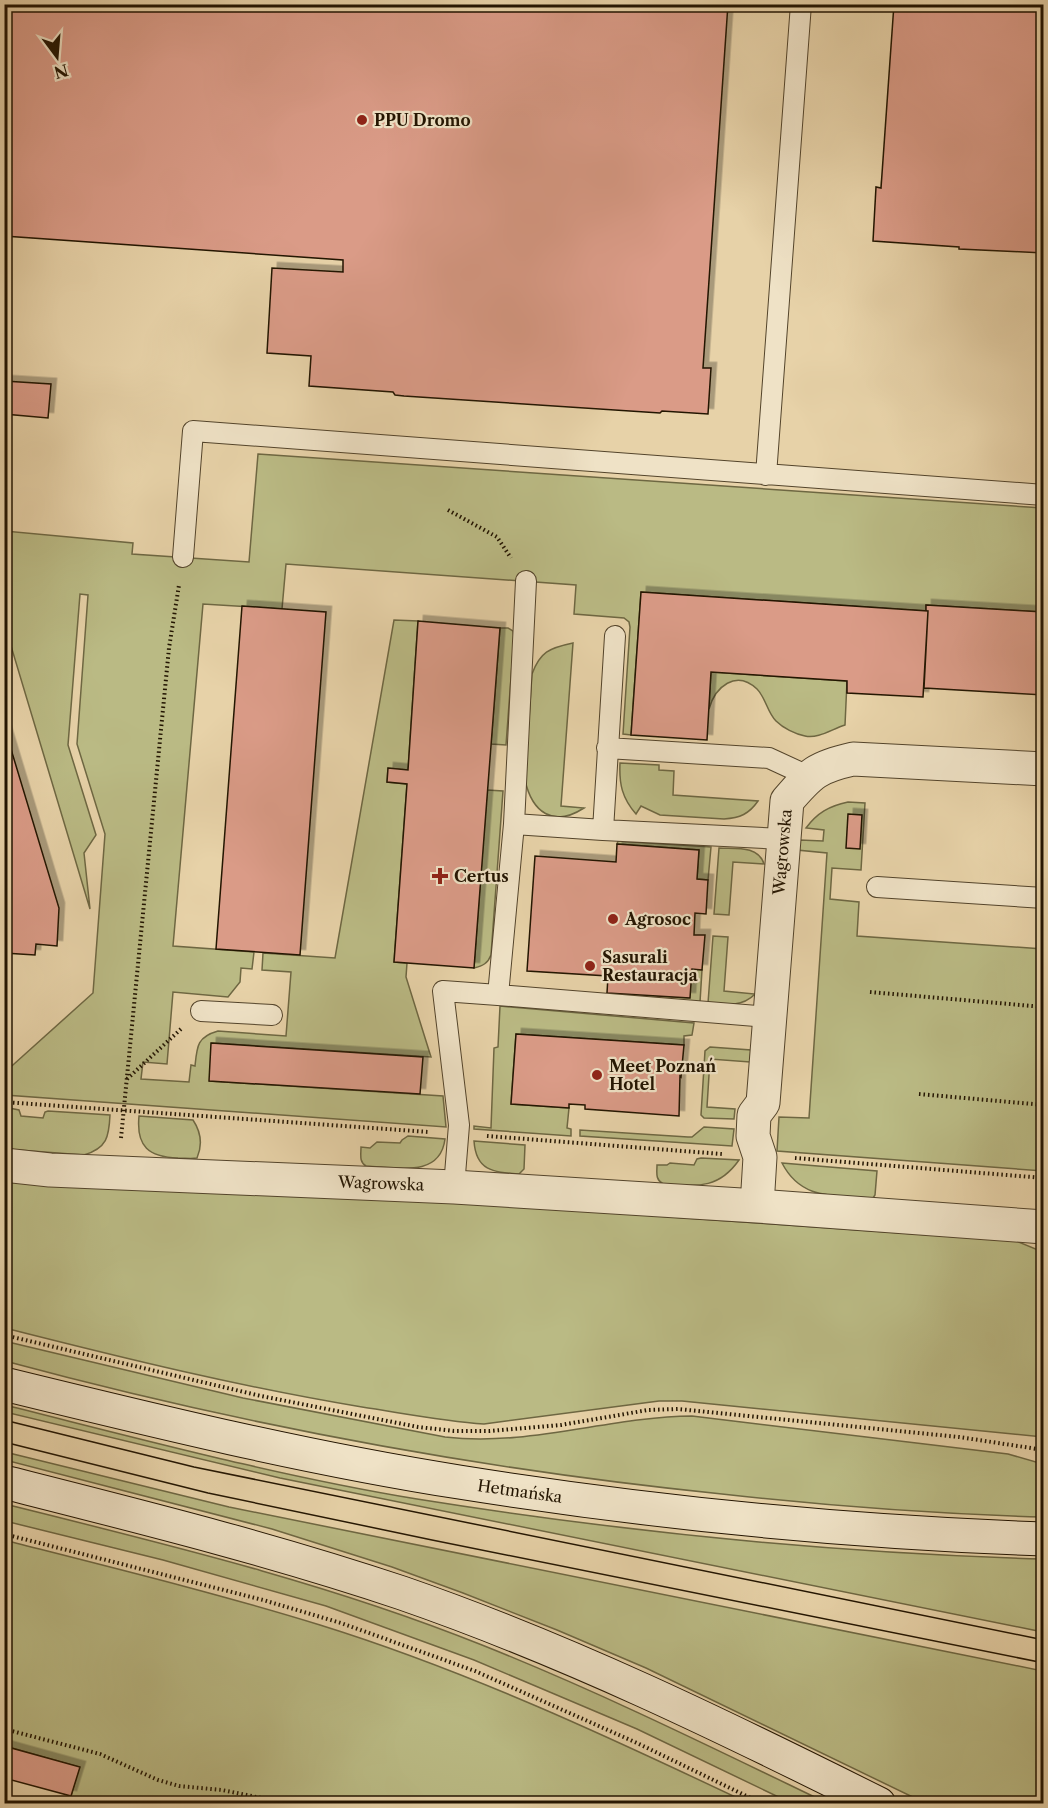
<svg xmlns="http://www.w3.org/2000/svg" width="1048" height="1808" font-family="'Libre Caslon Text',serif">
  <defs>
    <filter id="shadow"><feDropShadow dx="5.5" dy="-5.5" stdDeviation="0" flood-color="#0004"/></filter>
  </defs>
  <rect width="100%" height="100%" fill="#e7d2a8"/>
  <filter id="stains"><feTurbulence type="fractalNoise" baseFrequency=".00333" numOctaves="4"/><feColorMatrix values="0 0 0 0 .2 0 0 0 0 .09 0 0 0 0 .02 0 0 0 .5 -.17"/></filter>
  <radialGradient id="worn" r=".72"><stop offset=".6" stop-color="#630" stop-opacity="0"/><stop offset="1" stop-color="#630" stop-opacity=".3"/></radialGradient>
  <path fill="#baba84" stroke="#6e6742" stroke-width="1.5" d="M258,454L1043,508V612L926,605V611L641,592L631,735L623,734L630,627L629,622L624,618L574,614L576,585L286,564L282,609L203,604L173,946L254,952L252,969L241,968L240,982L228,997L173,992L167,1064L143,1062L141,1079L189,1082L191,1065L195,1066C197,1046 197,1037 218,1031L286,1036L291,972L262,970L263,953L335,958L394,620L418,621L408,770L388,768L387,782L407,784L394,962L407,963L406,977L431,1057L212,1043L210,1081L443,1096L446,1127L5,1095L4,1073L93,993L105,834L77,744L88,595L80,594L68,745L96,835L84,853L90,909L5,626V531L133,543L132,554L249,562Z
    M500,628H508L513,631L514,637L506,745L491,744Z
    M573,643L561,806L584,808C553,828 532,812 525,780L532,674C540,652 549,648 573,643Z
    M711,672L847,681L845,725C832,729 818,739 805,736C795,734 783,728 776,721C767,712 766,698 757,689C736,669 715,687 709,709Z
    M620,763L659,765V770L674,771L673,795L758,801C749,814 740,818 724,819L660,815L641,806L636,814C622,798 619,784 620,763Z
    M487,790L503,791L491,955C488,963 483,966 474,968Z
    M848,802L865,803L861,870L832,868L830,899L859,902L857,936L1043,949V1171L777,1151L779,1117L809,1118L827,853L797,850L800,840L823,841L824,830L806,828C817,813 829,806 848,802Z
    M618,841L711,847L708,880L697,879L699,850L617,844Z
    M719,848C735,849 758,845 764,864L733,862L729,915L714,914Z
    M713,936L728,937L724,991L755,994C743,1007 725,1005 708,1003Z
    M692,969L702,970L700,1002L607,997V993L689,998Z
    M500,1006L694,1023L692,1035L684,1036V1045L516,1034L511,1104L569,1108L567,1128L571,1129V1136L474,1129V1126L491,1128L494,1048L498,1047Z
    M710,1047L751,1050L750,1062L710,1059L707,1107L735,1109L734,1119L704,1118L701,1115L705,1051Z
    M4,1107L19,1110L21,1116L43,1118L45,1112L48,1111L110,1115C109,1137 107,1148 84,1155L5,1149Z
    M139,1116L193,1120C201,1132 203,1144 197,1158C191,1159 185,1158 178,1158C149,1157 136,1147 139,1116Z
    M704,1127L734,1129L732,1146L580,1136V1130L688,1137H692Z
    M408,1136L445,1139C440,1179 395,1167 366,1166C359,1162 361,1155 361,1147L370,1148L377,1142L400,1143L402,1140Z
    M474,1141L525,1145L524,1169L519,1174C493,1172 476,1171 474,1141Z
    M701,1158L739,1160C718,1190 696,1186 663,1184C655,1179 657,1173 657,1165H667L670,1163L694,1165L697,1159Z
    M782,1163L877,1171L875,1195L873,1198H869C833,1195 801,1200 782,1163Z
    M4,1181L500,1205L1016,1241L1043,1252V1437L682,1401H659L484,1424C443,1421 402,1413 362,1407C241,1387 123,1358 5,1328Z
    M4,1341L243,1398L445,1437C528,1447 609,1417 692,1416L1008,1454L1043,1464V1517C936,1514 829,1506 722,1494C477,1469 242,1425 5,1361Z
    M5,1405C141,1439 278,1476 417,1499C624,1532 834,1553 1043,1559V1632L280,1478L5,1412Z
    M5,1452L229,1507L1043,1671V1803H925L646,1668L557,1630L463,1593L392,1567L272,1529L5,1460Z
    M5,1504C165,1544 328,1583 482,1645C600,1692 713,1748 827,1803H791L637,1729L474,1660L326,1606L163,1560L5,1521Z
    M4,1540C110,1567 216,1593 320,1625C468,1671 609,1737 748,1803H81L71,1796L79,1767L5,1746Z"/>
  <path fill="#da9b87" stroke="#221401" stroke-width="1.5" filter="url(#shadow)" d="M4,4H728L703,368H711L708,414L662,411L660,413L404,396L395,395L393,392L309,386L311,356L267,353L272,268L343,272V260L4,236Z
    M894,4H1044V253L959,249V247L873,241L876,187L881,188Z
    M4,381L51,384L48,418L4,414Z
    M641,592L928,611L923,697L847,693V681L711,672L707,740L631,735Z
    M926,605L1044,612V695L924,688L928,611H926Z
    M242,606L326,612L300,955L216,949Z
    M418,621L500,628L474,968L394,962L407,784L387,782L388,768L408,770Z
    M4,726L59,908L57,946L36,944L35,955L4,953Z
    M848,814L862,815L860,849L846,848Z
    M617,844L699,850L697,879L708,880L706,914L695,913L694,935H705L702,970L692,969L690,998L607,993L608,976L527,971L535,856L616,862Z
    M516,1034L684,1045L681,1077L680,1076L679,1116L585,1109V1105L569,1104V1108L511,1104Z
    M211,1043L423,1057L420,1094L209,1081Z
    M4,1746L80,1767L71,1796L4,1778Z"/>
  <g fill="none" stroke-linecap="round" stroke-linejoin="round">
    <defs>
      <path id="lane" d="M766,475L801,4
        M183,557L193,431L1044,495
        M615,636L603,830L783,839
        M607,748L769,758L808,776
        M514,824L603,830
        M877,887L1044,898
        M498,995L769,1017
        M201,1011L272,1015
        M454,1187L459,1125L443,991L498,995L514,824L526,581"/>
      <path id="street" d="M4,1165L50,1170L454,1187L757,1206L1044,1227
        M757,1206L760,1157L753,1136L754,1115L763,1103L787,801C811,773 817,767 853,759L1044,769"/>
      <path id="secondary" d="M4,1384C155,1421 306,1458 459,1482C653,1513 848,1532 1044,1539
        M4,1482C138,1516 271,1549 402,1593C567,1650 723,1726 879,1804"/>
    </defs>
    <use href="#lane" stroke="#53442b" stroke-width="22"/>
    <use href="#street" stroke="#53442b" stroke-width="35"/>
    <use href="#secondary" stroke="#221401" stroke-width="35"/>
    <path stroke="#221401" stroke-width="4" stroke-dasharray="1.5 3" stroke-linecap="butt" d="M448,510L497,537L511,558
      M870,992L1044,1007
      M127,1079L181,1029
      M919,1094L1044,1105
      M4,1102L429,1132
      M487,1136L722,1154
      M121,1138L169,648L179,585
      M795,1158L1044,1178
      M4,1335L261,1396L418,1427L454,1431H490L561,1425L648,1410L678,1409L959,1437L1044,1450
      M4,1534L263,1600L341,1623L475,1671L637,1743L763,1804
      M4,1729L100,1754L158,1780L179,1786L222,1790L291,1804"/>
    <use href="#lane" stroke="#efe2c6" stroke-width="20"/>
    <use href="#street" stroke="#efe2c6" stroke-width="33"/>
    <use href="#secondary" stroke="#efe2c6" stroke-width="33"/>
    <path stroke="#221401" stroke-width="1.5" d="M4,1420L194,1467L1044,1640
      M4,1442L208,1493L432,1540L1044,1663"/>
  </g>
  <g fill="#8f2418" stroke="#efe2c6" stroke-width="2">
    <circle cx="362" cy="120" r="6"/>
    <path d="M437 867h6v6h6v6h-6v6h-6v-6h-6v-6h6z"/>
    <circle cx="613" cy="919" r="6"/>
    <circle cx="590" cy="966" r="6"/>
    <circle cx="597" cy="1075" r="6"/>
  </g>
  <g text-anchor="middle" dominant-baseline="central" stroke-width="4.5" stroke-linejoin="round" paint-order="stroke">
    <g font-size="16" font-weight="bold" fill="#221401" stroke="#efe2c6" text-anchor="start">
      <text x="374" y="120">PPU Dromo</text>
      <text x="454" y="876">Certus</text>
      <text x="625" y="919">Agrosoc</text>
      <text x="602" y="957">Sasurali<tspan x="602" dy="18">Restauracja</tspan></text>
      <text x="609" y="1066">Meet Poznań<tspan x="609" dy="18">Hotel</tspan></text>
    </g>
    <g font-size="16" fill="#221401" stroke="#efe2c6">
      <text transform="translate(782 852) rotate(-85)">Wagrowska</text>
      <text transform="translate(381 1183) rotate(2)">Wagrowska</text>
      <text transform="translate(520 1491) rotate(8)">Hetmańska</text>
    </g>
  </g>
  <rect width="1048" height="1808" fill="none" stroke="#e7d2a8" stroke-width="24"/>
  <rect x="6" y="6" width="1036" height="1796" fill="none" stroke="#221401" stroke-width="3"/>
  <rect x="12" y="12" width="1024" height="1784" fill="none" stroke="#221401" stroke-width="1.5"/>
  <g transform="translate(57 57) rotate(164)" stroke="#efe2c6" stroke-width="4.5" paint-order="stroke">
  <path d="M0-4.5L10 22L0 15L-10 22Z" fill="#221401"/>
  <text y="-9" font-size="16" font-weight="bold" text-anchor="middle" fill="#221401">N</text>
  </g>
  <rect width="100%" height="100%" filter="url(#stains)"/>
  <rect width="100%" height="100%" fill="url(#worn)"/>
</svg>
